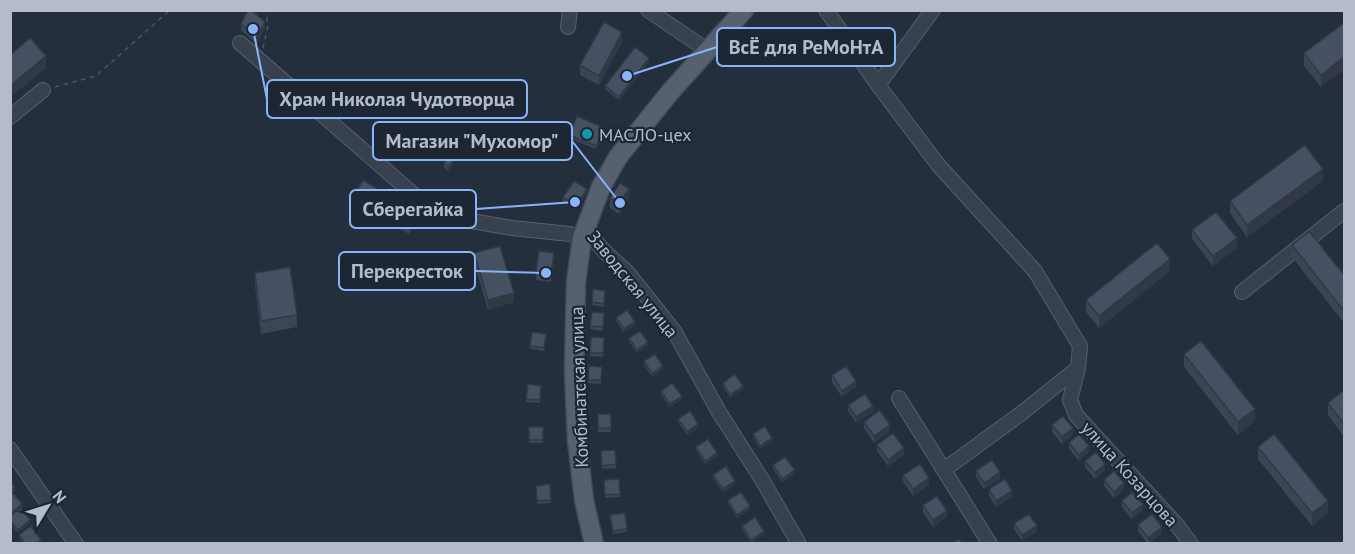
<svg xmlns="http://www.w3.org/2000/svg" width="1355" height="554" font-family="'PT Sans',sans-serif">
  <rect width="100%" height="100%" fill="#242f3e"/>
  <g fill="none" stroke-linecap="round" stroke-linejoin="round">
    <defs>
      <path id="minor" d="M648,10L707,50
        M826,10L878,85L939,166L1035,271L1080,346L1078,368L1070,400L1076,415L1177,525L1191,544
        M568,27L570,10
        M240,43L428,207L454,218L512,228L570,234L582,238
        M878,85L933,10
        M10,117L43,90
        M586,230L604,251L628,273L674,331L719,412L761,478L799,544
        M1242,292L1344,211
        M899,398L990,544
        M10,449L76,544
        M945,469L1019,415L1078,368"/>
      <path id="major" d="M594,544L584,500L577,440L574,371L576,282L582,238L601,187L618,157L671,91L744,10"/>
    </defs>
    <use href="#minor" stroke="#565f6c" stroke-width="16"/>
    <use href="#major" stroke="#414a57" stroke-width="21"/>
    <path stroke="#44595c" stroke-width="1.5" stroke-dasharray="4.5 4.5" stroke-linecap="butt" d="M263,48L268,26L266,10
      M55,87L96,76L170,10"/>
    <use href="#minor" stroke="#38414e" stroke-width="14"/>
    <use href="#major" stroke="#56606e" stroke-width="18"/>
  </g>
  <path fill="#3b4654" d="M1344,23L1321,87L1304,66V53Z
    M241,24L265,28L257,44L241,30Z
    M622,42L599,85L580,75V65Z
    M649,62L619,100L605,89V86Z
    M604,131L596,149L569,138V135Z
    M444,163L453,164L448,171L444,167Z
    M1323,181L1247,237L1230,213V201Z
    M587,192L576,209L563,201V197Z
    M355,193L416,221L409,234L355,202Z
    M610,198H629L619,214L610,208Z
    M1192,230L1237,248L1213,266L1192,239Z
    M1292,245L1344,275V323L1292,257Z
    M474,253L514,302L488,310L474,262Z
    M554,262L551,282L536,280V271Z
    M1170,271L1099,328L1086,312V300Z
    M255,273L297,315V327L261,334L255,285Z
    M605,294L604,307L592,305V302Z
    M592,312L604,313L603,331L590,329Z
    M616,318L635,325L624,333L616,321Z
    M591,337L604,338L603,357L590,356Z
    M546,338L544,351L530,349V346Z
    M629,338L648,345L637,353L629,341Z
    M1184,354L1255,421L1238,435L1184,367Z
    M644,361L663,369L652,377L644,365Z
    M589,366L602,367L601,384L588,383Z
    M832,375L856,387L842,397L832,382Z
    M723,383L743,389L730,398L723,386Z
    M528,384L541,386L540,403L526,402Z
    M661,391L682,399L670,407L661,394Z
    M1344,392V437L1328,415V403Z
    M848,405L873,412L856,423L848,411Z
    M598,414H611V432H598Z
    M678,419L698,427L687,435L678,422Z
    M864,422L890,431L874,443L864,428Z
    M1052,425L1073,435L1062,444L1052,432Z
    M529,427H543V443H529Z
    M753,434L772,441L760,449L753,437Z
    M1069,443L1089,452L1079,461L1069,449Z
    M877,445L904,455L888,466L877,451Z
    M696,447L717,456L705,464L696,450Z
    M1258,447L1328,513L1312,526L1258,459Z
    M615,450L616,468L602,469L601,451Z
    M1085,461L1105,470L1095,479L1085,467Z
    M773,465L795,473L782,482L773,469Z
    M976,471L1000,479L984,489L976,477Z
    M713,475L735,484L723,492L713,478Z
    M903,475L929,485L913,496L903,481Z
    M619,479L620,497L605,498L604,480Z
    M1104,480L1124,489L1114,498L1104,486Z
    M10,481L15,490L12,492L22,507L15,513L30,523L18,533L10,523Z
    M550,484L551,503L537,504L536,486Z
    M989,489L1012,497L996,507L989,496Z
    M728,500L750,509L737,518L728,503Z
    M1122,501L1143,510L1132,519L1122,507Z
    M923,505L947,517L933,527L923,512Z
    M610,515L627,529V532L613,534Z
    M1014,523L1037,532L1022,541L1014,529Z
    M1138,525L1162,533L1149,543H1147L1138,531Z
    M742,526L764,534L751,543L742,529Z
    M19,535L41,543H23L19,538Z"/>
  <path fill="#303945" d="M265,22V28L257,44V38Z
    M622,32V42L599,85V76Z
    M46,56V68L10,98V86Z
    M1344,57V70L1321,87V75Z
    M649,58V62L619,100V97Z
    M604,128V131L596,149V146Z
    M453,161V164L448,171V167Z
    M1323,169V181L1247,237V225Z
    M587,189V192L576,209V206Z
    M629,189V198L619,214V204Z
    M416,212V221L409,234V225Z
    M1237,238V248L1213,266V256Z
    M554,253V262L551,282V273Z
    M1170,259V271L1099,328V316Z
    M514,293V302L488,310V300Z
    M635,322V325L624,333V329Z
    M648,342V345L637,353V350Z
    M663,366V369L652,377V374Z
    M856,381V387L842,397V391Z
    M743,386V389L730,398V395Z
    M682,396V399L670,407V404Z
    M873,406V412L856,423V417Z
    M1255,409V421L1238,435V422Z
    M698,424V427L687,435V432Z
    M890,425V431L874,443V436Z
    M1073,428V435L1062,444V437Z
    M772,438V441L760,449V446Z
    M1089,446V452L1079,461V455Z
    M904,448V455L888,466V460Z
    M717,453V456L705,464V461Z
    M1105,464V470L1095,479V473Z
    M795,470V473L782,482V479Z
    M1000,472V479L984,489V483Z
    M929,478V485L913,496V489Z
    M735,481V484L723,492V489Z
    M1124,483V489L1114,498V492Z
    M1012,491V497L996,507V501Z
    M1328,501V513L1312,526V513Z
    M22,504V507L11,516V513Z
    M1143,504V510L1132,519V513Z
    M750,506V509L737,518V515Z
    M947,511V517L933,527V520Z
    M30,520V523L18,533V530Z
    M1037,526V532L1022,541V535Z
    M1162,527V533L1148,543V538Z
    M764,531V534L751,543V540Z"/>
  <path fill="#455162" stroke="#303945" stroke-width="1.5" d="M248,10H251L265,22L257,38L241,24Z
    M604,22L622,32L599,76L580,65Z
    M1344,23V57L1321,75L1304,53Z
    M30,38L46,56L10,86V55Z
    M635,47L649,58L619,97L605,86Z
    M577,116L604,128L596,146L569,135Z
    M1305,145L1323,169L1247,225L1230,201Z
    M448,157L453,161L448,167L444,163Z
    M363,180L416,212L409,225L355,193Z
    M574,181L587,189L576,206L563,197Z
    M620,183L629,189L619,204L610,198Z
    M1216,212L1237,238L1213,256L1192,230Z
    M1309,231L1344,275V311L1292,245Z
    M1157,243L1170,259L1099,316L1086,300Z
    M500,246L514,293L488,300L474,253Z
    M539,251L554,253L551,273L536,271Z
    M290,267L297,315L261,321L255,273Z
    M593,289L605,291L604,304L592,302Z
    M627,310L635,322L624,329L616,318Z
    M592,312L604,313L603,327L590,326Z
    M640,331L648,342L637,350L629,338Z
    M532,332L546,334L544,348L530,346Z
    M591,337L604,338L603,353H590Z
    M1201,341L1255,409L1238,422L1184,354Z
    M655,354L663,366L652,374L644,361Z
    M589,366L602,367L601,380H588Z
    M846,366L856,381L842,391L832,375Z
    M735,374L743,386L730,395L723,383Z
    M672,383L682,396L670,404L661,391Z
    M528,384L541,386L540,400L526,399Z
    M1343,391L1344,392V424L1328,403Z
    M865,394L873,406L856,417L848,405Z
    M880,410L890,425L874,436L864,422Z
    M690,411L698,424L687,432L678,419Z
    M598,414H611V428H598Z
    M1063,416L1073,428L1062,437L1052,425Z
    M765,426L772,438L760,446L753,434Z
    M529,427H543V440H529Z
    M893,433L904,448L888,460L877,445Z
    M1079,434L1089,446L1079,455L1069,443Z
    M1274,434L1328,501L1312,513L1258,447Z
    M708,439L717,453L705,461L696,447Z
    M615,450L616,464L602,466L601,451Z
    M1096,452L1105,464L1095,473L1085,461Z
    M785,457L795,470L782,479L773,465Z
    M992,460L1000,472L984,483L976,471Z
    M920,464L929,478L913,489L903,475Z
    M726,466L735,481L723,489L713,475Z
    M1114,471L1124,483L1114,492L1104,480Z
    M619,479L620,494L605,495L604,480Z
    M1005,479L1012,491L996,501L989,489Z
    M10,481L15,487L10,491Z
    M550,484L551,500L537,501L536,486Z
    M12,492L22,504L11,513L10,493Z
    M741,492L750,506L737,515L728,500Z
    M1132,492L1143,504L1132,513L1122,501Z
    M937,496L947,511L933,520L923,505Z
    M21,508L30,520L18,530L10,520V516Z
    M625,513L627,529L613,531L610,515Z
    M1029,514L1037,526L1022,535L1014,523Z
    M1152,514L1162,527L1148,538L1138,525Z
    M755,517L764,531L751,540L742,526Z
    M31,526L41,540L36,543H25L19,535Z
    M959,539L962,543H952Z"/>
  <circle fill="#0f9aa8" stroke="#1d2633" stroke-width="2" cx="587" cy="134" r="6"/>
  <g text-anchor="middle" dominant-baseline="central" stroke-width="4.5" stroke-linejoin="round" paint-order="stroke">
    <g font-size="18" fill="#b4bcc9" stroke="#1d2633" text-anchor="start">
      <text x="599" y="134">МАСЛО-цех</text>
    </g>
    <g font-size="18" fill="#b4bcc9" stroke="#1d2633">
      <text transform="translate(633 284) rotate(51)">Заводская улица</text>
      <text transform="translate(579 387) rotate(-92)">Комбинатская улица</text>
      <text transform="translate(1130 474) rotate(48)">улица Козарцова</text>
    </g>
  </g>
  <path fill="none" stroke="#8ab4f8" stroke-width="2" d="M627 76L717 47M253 29L267 99M620 203L572 141M575 202L476 209M546 273L475 271"/>
  <g fill="#8ab4f8" stroke="#1d2633" stroke-width="2">
    <circle cx="627" cy="76" r="6"/>
    <circle cx="253" cy="29" r="6"/>
    <circle cx="620" cy="203" r="6"/>
    <circle cx="575" cy="202" r="6"/>
    <circle cx="546" cy="273" r="6"/>
  </g>
  <g fill="#1d2633" stroke="#8ab4f8" stroke-width="2">
    <rect x="717" y="28" width="178" height="38" rx="6"/>
    <rect x="267" y="80" width="260" height="38" rx="6"/>
    <rect x="373" y="122" width="199" height="38" rx="6"/>
    <rect x="350" y="190" width="126" height="38" rx="6"/>
    <rect x="339" y="252" width="136" height="38" rx="6"/>
  </g>
  <g font-size="20" text-anchor="middle" font-weight="bold" fill="#b4bcc9">
    <text x="806" y="54">ВсЁ для РеМоНтА</text>
    <text x="397" y="106">Храм Николая Чудотворца</text>
    <text x="472" y="148">Магазин "Мухомор"</text>
    <text x="413" y="216">Сберегайка</text>
    <text x="407" y="278">Перекресток</text>
  </g>
  <rect width="1355" height="554" fill="none" stroke="#b4bcc9" stroke-width="24"/>
  <g transform="translate(48 506) rotate(52)" stroke="#1d2633" stroke-width="4.5" paint-order="stroke">
  <path d="M0-4.5L10 22L0 15L-10 22Z" fill="#b4bcc9"/>
  <text y="-9" font-size="16" font-weight="bold" text-anchor="middle" fill="#b4bcc9">N</text>
  </g>
</svg>
